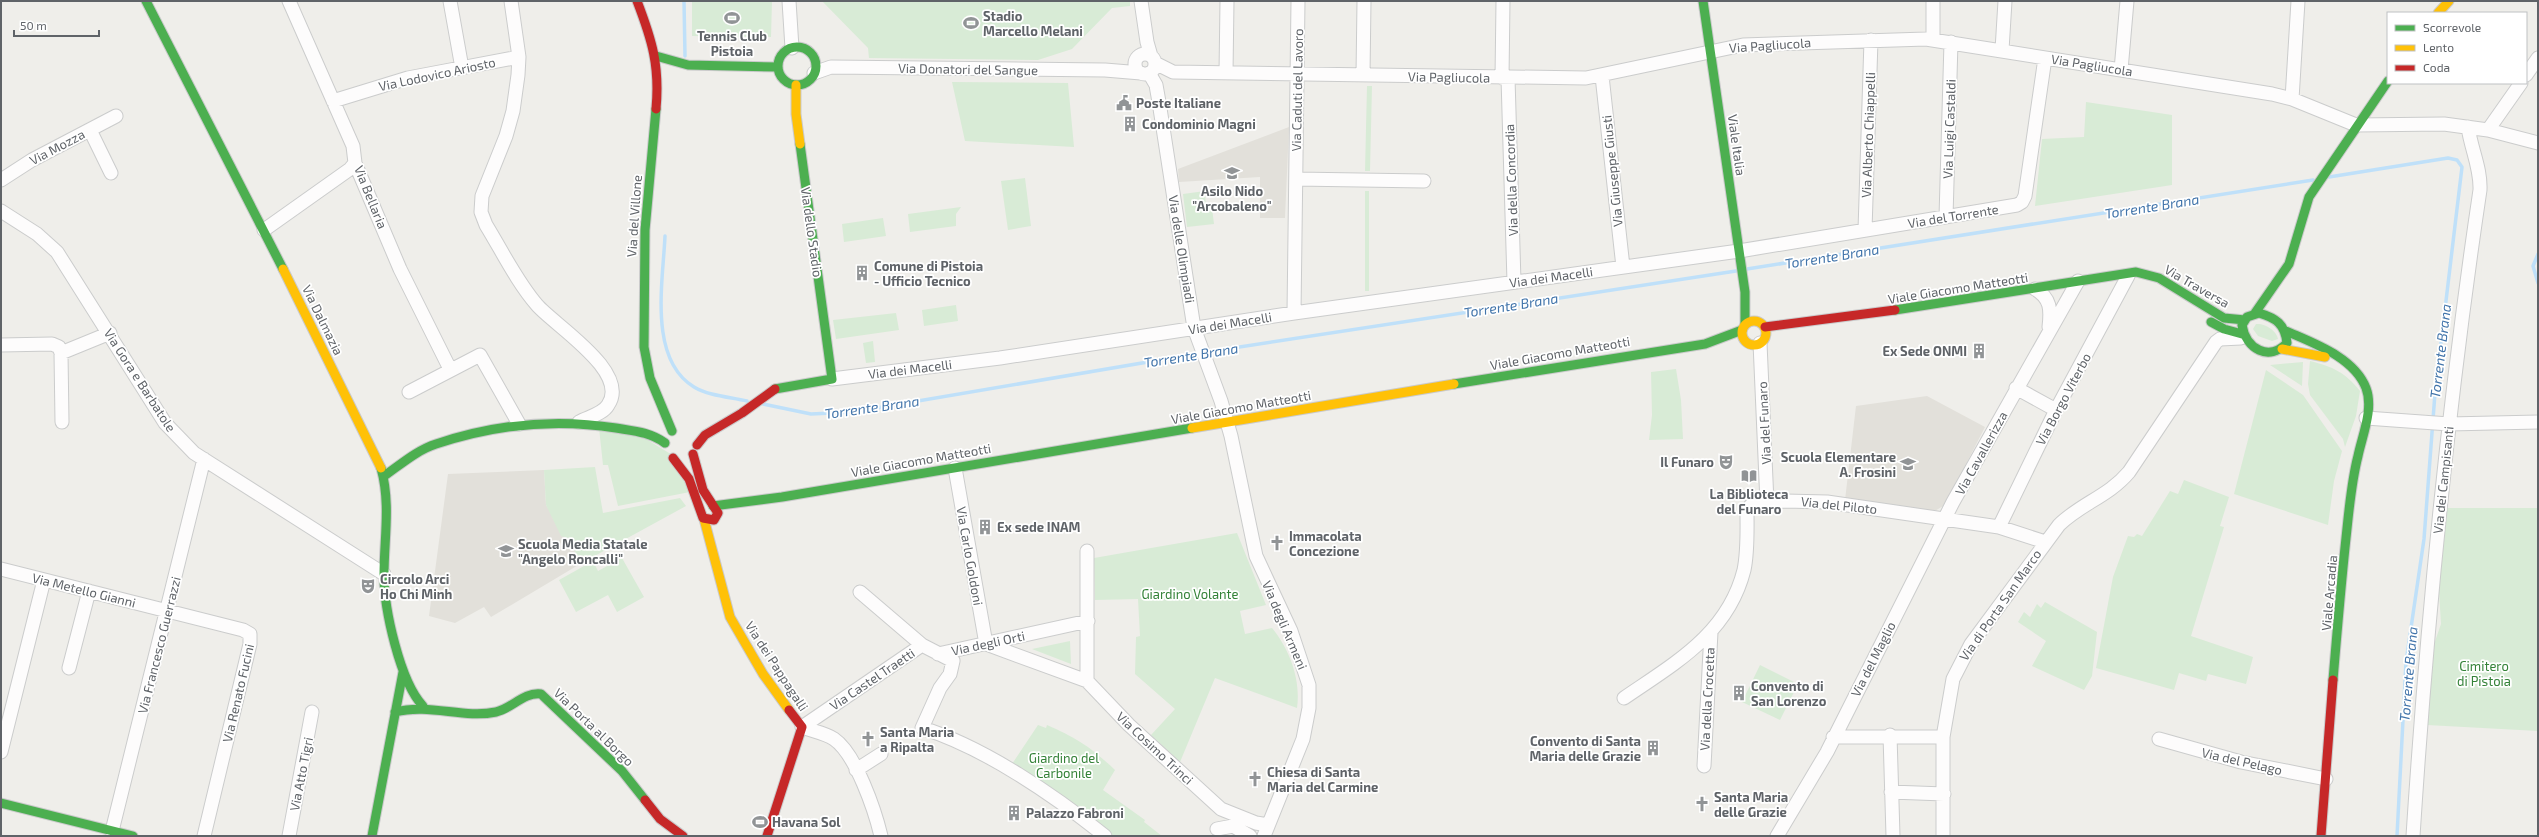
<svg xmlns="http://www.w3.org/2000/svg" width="2539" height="837" font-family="'Exo 2',sans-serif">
  <rect width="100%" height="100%" fill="#efeeea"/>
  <path fill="#e2e0da" d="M1289,127L1285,218H1260V177L1179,182L1178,169Z
    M1927,396L1985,427L1945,505L1933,512L1845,500L1856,406Z
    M544,470L546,505L570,539L580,564L491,617L484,607L455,623L429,616L448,474Z"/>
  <path fill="#d8ebd6" d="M692,1H772L771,37L692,36Z
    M822,1H1130V6L1112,8L1072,49L1038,60L869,58L868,48Z
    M952,82L1068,83L1074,147L965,141Z
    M1367,86H1372L1370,171H1365Z
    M2086,102L2172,115V185L2035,206L2042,139L2084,137Z
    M1025,178L1031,226L1008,230L1001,181Z
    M1205,191L1206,209L1212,208L1214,224L1187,227L1183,194Z
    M1365,191H1369V291H1365Z
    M961,207L956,214V226L910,232L908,214Z
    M883,218L886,236L844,242L842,224Z
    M956,305L958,321L924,326L922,310Z
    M896,313L899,330L836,339L833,320Z
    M2256,324C2265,323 2277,331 2278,339L2272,341L2258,336L2253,329Z
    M873,341L875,362L866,363L863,343Z
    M2310,361C2333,367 2345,372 2360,391L2356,416L2345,447L2343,439L2310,395L2308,384Z
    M2303,362L2302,386L2270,365Z
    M1676,369L1681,400L1683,439L1649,440L1652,415L1651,372Z
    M2266,370L2303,395L2342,451L2334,481L2328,525L2234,494Z
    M599,428L646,439L674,456L690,492L618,506L608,465H603Z
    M595,467L603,513L680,498L686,506L580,564L570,539L561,536L546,505L544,470Z
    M2184,480L2229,497L2220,526L2224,527L2191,636L2253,657L2246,684L2208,674L2206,681L2179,673L2174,690L2096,668L2113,577L2128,536L2134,537L2137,534L2142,536L2170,491L2178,494Z
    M2447,508H2538V731L2427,725L2432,650L2441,624L2439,591Z
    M1237,533L1266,605L1240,611L1245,634L1272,628C1290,650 1301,680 1297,708L1215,678L1180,762L1151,735L1175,709L1135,674L1136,637L1140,636L1138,599L1095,600L1094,558Z
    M622,558L644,597L617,612L608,595L576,612L559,580L593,561L598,571Z
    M2045,602L2097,632L2092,676L2084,690L2032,666L2046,641L2018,622L2024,612L2030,617L2037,604L2041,608Z
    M1070,641L1071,664L1032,649Z
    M1760,665L1798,684L1780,720L1742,702Z
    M1038,725L1046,728L1047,725C1077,738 1092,748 1115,770L1103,790L1145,820L1144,822L1162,836H1111L1010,767Z"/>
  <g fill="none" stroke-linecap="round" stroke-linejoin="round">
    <path stroke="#bfe0f9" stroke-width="3.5" d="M684,1L685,56
      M2329,177L2448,158L2457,160L2462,167L2435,393L2424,539L2406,662L2397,836
      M665,236C663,282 648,359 694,387C709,396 730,397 747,401
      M2538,254L2533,266L2538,283
      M1747,269L2313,180
      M1207,352L1736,271
      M763,404L811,414L853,412L1201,353"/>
    <defs>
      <path id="street" d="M289,1L353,146L355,163L400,269L450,369
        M450,1L462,68
        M511,1L519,57L518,75L513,111L506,136L482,196L481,212L486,225C502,251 517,282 537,305C554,325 631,372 608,405C603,414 588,417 579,422
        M789,1L792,48
        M1141,1L1147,42L1151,56
        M1933,1V40
        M2002,50L2005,1
        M1135 64a10 10 0 1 1 20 0a10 10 0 1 1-20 0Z
        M1155,63L1173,72L1586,78L1743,45L1926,39L2272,94L2292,99L2356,125L2444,124L2488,130L2538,143
        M2121,70L2127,1
        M814,73L831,67L1105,70L1141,73
        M1149,73L1156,85L1159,102L1194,328L1221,401L1231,436L1256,556L1291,631L1309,685V708L1303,739L1264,836
        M1226,73L1227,1
        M1363,75L1364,1
        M2526,75L2538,58
        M1602,76L1623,267
        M1502,78L1503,1
        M1508,78L1514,282
        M2292,99L2298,1
        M333,101L408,78L519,57
        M90,130L111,173
        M2488,130L2521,83
        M1296,179L1424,181
        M1,180L32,160L116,116
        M1,211L37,234L57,252L165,423L194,453L384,574
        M1946,217L1951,42
        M264,230L350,169L355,163
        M1865,230L1871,40
        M2035,289C2051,298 2051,310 2049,327
        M1294,313L1298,1
        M1760,343L1767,503
        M1,345L52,344L59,347L61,353L110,333
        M61,353L62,422
        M832,379L1000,358L1294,313L1739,251L2017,205L2022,202L2025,196L2045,58
        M2016,388L2056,410
        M409,392L480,355L519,424
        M2366,418L2449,424L2538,422
        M955,468L986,644
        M1999,527L2056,410L2128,276
        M1087,551V681L1129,725L1221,809L1256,823L1268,825
        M1,569L243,630L250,634V644L204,836
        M860,592L922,645L953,661L950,674L940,688L922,728C984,747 1055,796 1105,836
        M986,644L1087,681
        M938,654L1088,621
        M69,668L89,591
        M1624,698C1675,663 1728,634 1744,570C1748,551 1747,530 1747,511L1751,505L1785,501L1827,502L1999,527L2045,542
        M802,727L922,645
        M802,727C812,731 825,733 834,739C856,754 875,811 881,836
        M1890,735L1893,836
        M1833,737H1943
        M2159,739L2241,762L2326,779
        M1,752L44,580
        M1704,766L1711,632
        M856,770L881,754
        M1891,792L1944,794
        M1217,829L1233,826L1250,836
        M112,831L204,459
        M289,836L312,712
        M1777,836L1827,752L1953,502L2078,281
        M1943,836V737L1953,679L1971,644L2059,525C2080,504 2109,496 2129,472L2216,342L2220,339L2241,338
        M2413,836C2427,620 2448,404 2480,190C2481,168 2471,149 2468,127"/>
      <path id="fast" d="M146,1L283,269
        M1703,1L1745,292V324
        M778 66a19 19 0 1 1 38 0a19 19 0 1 1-38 0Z
        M656,56L688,65L778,67
        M656,109L645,230L644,347L650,378L672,431
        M1895,310L2136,272L2159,278L2224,318L2245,320
        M2255,313L2289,264L2309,197L2388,81
        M2259,313C2276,318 2285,324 2287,343C2269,362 2246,349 2242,325L2247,317Z
        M2211,322L2224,329L2242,334
        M2286,331C2313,343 2354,357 2366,388C2374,409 2362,436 2358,456C2351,483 2349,511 2346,538C2341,585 2337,632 2333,680
        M1454,384L1705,344L1742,330
        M775,389L832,379L800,144
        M381,468C391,504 384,539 384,575C384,609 400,682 423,706
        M384,476C400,465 417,450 436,444C496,424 554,418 616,428C634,431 650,432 665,443
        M713,506L782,497L1192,428
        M395,712C430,703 463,719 496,712C513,708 523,692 541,694L622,771L645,800
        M1,803L133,836
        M372,836L403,672"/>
      <path id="slow" d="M2438,13L2449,1
        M796,85V114L800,144
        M283,269L381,468
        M1742 333a12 12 0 1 1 24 0a12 12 0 1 1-24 0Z
        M2282,349L2325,357
        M1192,428L1454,384
        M704,519L730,617L763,674L789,710"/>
      <path id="jam" d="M637,1C652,40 660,66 656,109
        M1765,327L1895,310
        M697,445L705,435L742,413L775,389
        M673,458L689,479L703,518L714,520L718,513L703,490L693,454
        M645,800L660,819L683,836
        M767,836L802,727L789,710
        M2321,836L2333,680"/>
    </defs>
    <use href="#street" stroke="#cbcccc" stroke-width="15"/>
    <use href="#fast" stroke="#cacacb" stroke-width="11"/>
    <use href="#slow" stroke="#cacacb" stroke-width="11"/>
    <use href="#jam" stroke="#cacacb" stroke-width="11"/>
    <use href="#street" stroke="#fdfcfc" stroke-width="13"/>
    <use href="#fast" stroke="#4caf50" stroke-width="9"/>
    <use href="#slow" stroke="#ffc107" stroke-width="9"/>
    <use href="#jam" stroke="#c62828" stroke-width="9"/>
  </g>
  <defs>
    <symbol id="stadium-bare" viewBox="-9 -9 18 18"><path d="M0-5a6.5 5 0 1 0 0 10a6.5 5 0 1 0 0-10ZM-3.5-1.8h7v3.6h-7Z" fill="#919496" stroke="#fff" stroke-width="2.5" paint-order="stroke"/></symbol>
    <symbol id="civic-bare" viewBox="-9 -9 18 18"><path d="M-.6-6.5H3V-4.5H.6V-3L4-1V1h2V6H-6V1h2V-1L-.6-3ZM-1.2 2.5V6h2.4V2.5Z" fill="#919496" stroke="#fff" stroke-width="2.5" paint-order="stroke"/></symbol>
    <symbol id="building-bare" viewBox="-9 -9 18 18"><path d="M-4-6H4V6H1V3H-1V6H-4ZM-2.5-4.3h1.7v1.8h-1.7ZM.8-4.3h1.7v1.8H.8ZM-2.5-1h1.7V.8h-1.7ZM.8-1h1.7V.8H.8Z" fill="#919496" stroke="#fff" stroke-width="2.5" paint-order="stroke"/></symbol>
    <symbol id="school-bare" viewBox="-9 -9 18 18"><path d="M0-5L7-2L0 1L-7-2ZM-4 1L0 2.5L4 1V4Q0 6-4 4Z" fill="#919496" stroke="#fff" stroke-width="2.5" paint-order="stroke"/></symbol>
    <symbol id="theatre-bare" viewBox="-9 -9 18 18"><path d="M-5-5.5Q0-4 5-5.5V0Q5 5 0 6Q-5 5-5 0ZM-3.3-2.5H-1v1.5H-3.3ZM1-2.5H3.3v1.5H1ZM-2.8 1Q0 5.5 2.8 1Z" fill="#919496" stroke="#fff" stroke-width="2.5" paint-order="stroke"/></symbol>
    <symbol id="library-bare" viewBox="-9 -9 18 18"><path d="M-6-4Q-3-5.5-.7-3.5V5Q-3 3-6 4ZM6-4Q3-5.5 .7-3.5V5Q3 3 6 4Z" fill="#919496" stroke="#fff" stroke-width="2.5" paint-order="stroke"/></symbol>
    <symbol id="church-bare" viewBox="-9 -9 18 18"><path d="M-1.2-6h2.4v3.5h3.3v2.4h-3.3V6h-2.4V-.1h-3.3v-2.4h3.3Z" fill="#919496" stroke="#fff" stroke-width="2.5" paint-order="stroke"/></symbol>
  </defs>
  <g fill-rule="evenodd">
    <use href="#stadium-bare" x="721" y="7" width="22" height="22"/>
    <use href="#stadium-bare" x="960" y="12" width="22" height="22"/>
    <use href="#civic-bare" x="1113" y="92" width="22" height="22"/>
    <use href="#building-bare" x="1119" y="113" width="22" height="22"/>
    <use href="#school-bare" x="1221" y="162" width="22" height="22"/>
    <use href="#building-bare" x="851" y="262" width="22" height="22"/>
    <use href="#building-bare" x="1968" y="340" width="22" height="22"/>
    <use href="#theatre-bare" x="1715" y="451" width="22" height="22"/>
    <use href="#school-bare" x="1897" y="453" width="22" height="22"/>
    <use href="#library-bare" x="1738" y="465" width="22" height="22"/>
    <use href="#building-bare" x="974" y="516" width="22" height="22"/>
    <use href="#church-bare" x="1266" y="532" width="22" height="22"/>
    <use href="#school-bare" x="495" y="540" width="22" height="22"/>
    <use href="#theatre-bare" x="357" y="575" width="22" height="22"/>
    <use href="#building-bare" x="1728" y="682" width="22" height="22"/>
    <use href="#church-bare" x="857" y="728" width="22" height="22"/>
    <use href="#building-bare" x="1642" y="737" width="22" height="22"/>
    <use href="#church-bare" x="1244" y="768" width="22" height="22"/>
    <use href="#church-bare" x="1691" y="793" width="22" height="22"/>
    <use href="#building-bare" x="1003" y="802" width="22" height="22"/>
    <use href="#stadium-bare" x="749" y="811" width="22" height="22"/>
  </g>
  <g text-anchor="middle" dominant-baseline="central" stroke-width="3.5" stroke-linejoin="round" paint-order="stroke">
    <g font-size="13" font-weight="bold" fill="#5f6368" stroke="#fff" text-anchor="start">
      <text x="983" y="16">Stadio<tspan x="983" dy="15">Marcello Melani</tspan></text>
      <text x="732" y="36" text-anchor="middle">Tennis Club<tspan x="732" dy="15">Pistoia</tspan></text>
      <text x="1136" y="103">Poste Italiane</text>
      <text x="1142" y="124">Condominio Magni</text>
      <text x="1232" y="191" text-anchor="middle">Asilo Nido<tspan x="1232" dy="15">"Arcobaleno"</tspan></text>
      <text x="874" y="266">Comune di Pistoia<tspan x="874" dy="15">- Ufficio Tecnico</tspan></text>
      <text x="1967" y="351" text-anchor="end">Ex Sede ONMI</text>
      <text x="1896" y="457" text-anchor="end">Scuola Elementare<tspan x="1896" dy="15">A. Frosini</tspan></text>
      <text x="1714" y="462" text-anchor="end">Il Funaro</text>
      <text x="1749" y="494" text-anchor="middle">La Biblioteca<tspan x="1749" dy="15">del Funaro</tspan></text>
      <text x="997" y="527">Ex sede INAM</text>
      <text x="1289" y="536">Immacolata<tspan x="1289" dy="15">Concezione</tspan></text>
      <text x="518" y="544">Scuola Media Statale<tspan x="518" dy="15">"Angelo Roncalli"</tspan></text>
      <text x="380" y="579">Circolo Arci<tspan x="380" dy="15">Ho Chi Minh</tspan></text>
      <text x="1751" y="686">Convento di<tspan x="1751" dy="15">San Lorenzo</tspan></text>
      <text x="880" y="732">Santa Maria<tspan x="880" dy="15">a Ripalta</tspan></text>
      <text x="1641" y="741" text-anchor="end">Convento di Santa<tspan x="1641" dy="15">Maria delle Grazie</tspan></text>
      <text x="1267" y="772">Chiesa di Santa<tspan x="1267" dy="15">Maria del Carmine</tspan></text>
      <text x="1714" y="797">Santa Maria<tspan x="1714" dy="15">delle Grazie</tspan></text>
      <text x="1026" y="813">Palazzo Fabroni</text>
      <text x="772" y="822">Havana Sol</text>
    </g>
    <g font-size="13" fill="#5f6368" stroke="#fff">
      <text transform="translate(1770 45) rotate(-4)">Via Pagliucola</text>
      <text transform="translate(2092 65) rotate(9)">Via Pagliucola</text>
      <text transform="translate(968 69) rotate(1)">Via Donatori del Sangue</text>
      <text transform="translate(437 74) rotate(-12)">Via Lodovico Ariosto</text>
      <text transform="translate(1449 77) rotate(1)">Via Pagliucola</text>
      <text transform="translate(1297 90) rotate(-89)">Via Caduti del Lavoro</text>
      <text transform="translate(1949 129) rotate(-88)">Via Luigi Castaldi</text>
      <text transform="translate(1868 135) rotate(-88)">Via Alberto Chiappelli</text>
      <text transform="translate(1737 145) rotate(82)">Viale Italia</text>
      <text transform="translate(57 147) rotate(-28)">Via Mozza</text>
      <text transform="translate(1612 171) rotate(-96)">Via Giuseppe Giusti</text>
      <text transform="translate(1511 180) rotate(-92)">Via della Concordia</text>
      <text transform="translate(371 197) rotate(68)">Via Bellaria</text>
      <text transform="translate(634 216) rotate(-86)">Via del Villone</text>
      <text transform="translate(1953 216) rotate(-9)">Via del Torrente</text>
      <text transform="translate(812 232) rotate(82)">Via dello Stadio</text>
      <text transform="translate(1182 249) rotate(81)">Via delle Olimpiadi</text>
      <text transform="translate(1551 277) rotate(-8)">Via dei Macelli</text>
      <text transform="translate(2197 286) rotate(30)">Via Traversa</text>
      <text transform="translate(1958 288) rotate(-9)">Viale Giacomo Matteotti</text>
      <text transform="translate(323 320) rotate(64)">Via Dalmazia</text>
      <text transform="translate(1230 323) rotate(-9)">Via dei Macelli</text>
      <text transform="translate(1560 353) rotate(-10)">Viale Giacomo Matteotti</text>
      <text transform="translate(910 369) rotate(-7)">Via dei Macelli</text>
      <text transform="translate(140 380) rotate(57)">Via Gora e Barbatole</text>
      <text transform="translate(2063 399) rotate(-62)">Via Borgo Viterbo</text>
      <text transform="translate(1241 407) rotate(-10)">Viale Giacomo Matteotti</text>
      <text transform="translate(1764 423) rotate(-93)">Via del Funaro</text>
      <text transform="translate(1981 453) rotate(-61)">Via Cavallerizza</text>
      <text transform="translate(921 460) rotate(-10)">Viale Giacomo Matteotti</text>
      <text transform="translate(2443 480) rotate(-84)">Via dei Campisanti</text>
      <text transform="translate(1839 505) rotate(6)">Via del Piloto</text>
      <text transform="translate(970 556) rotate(80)">Via Carlo Goldoni</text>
      <text transform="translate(84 590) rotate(14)">Via Metello Gianni</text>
      <text transform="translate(2329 593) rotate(-85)">Viale Arcadia</text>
      <text transform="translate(2000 605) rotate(-55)">Via di Porta San Marco</text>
      <text transform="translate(1285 625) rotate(67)">Via degli Armeni</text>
      <text transform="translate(988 643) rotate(-12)">Via degli Orti</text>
      <text transform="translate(159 645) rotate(-76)">Via Francesco Guerrazzi</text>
      <text transform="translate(1873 659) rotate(-63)">Via del Maglio</text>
      <text transform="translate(777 666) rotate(57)">Via dei Pappagalli</text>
      <text transform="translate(872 679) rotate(-34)">Via Castel Traetti</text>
      <text transform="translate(238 693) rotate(-77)">Via Renato Fucini</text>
      <text transform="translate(1707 699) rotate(-87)">Via della Crocetta</text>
      <text transform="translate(594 727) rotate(44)">Via Porta al Borgo</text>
      <text transform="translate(1155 748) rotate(43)">Via Cosimo Trinci</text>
      <text transform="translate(2242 761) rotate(13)">Via del Pelago</text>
      <text transform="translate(301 774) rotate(-79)">Via Atto Tigri</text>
    </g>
    <g font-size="13" fill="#348238" stroke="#fff">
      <text x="1190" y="594">Giardino Volante</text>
      <text x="2484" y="666">Cimitero<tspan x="2484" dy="15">di Pistoia</tspan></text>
      <text x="1064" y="758">Giardino del<tspan x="1064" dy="15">Carbonile</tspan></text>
    </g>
    <g font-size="14" font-style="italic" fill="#4174aa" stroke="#fff">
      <text transform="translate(2152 206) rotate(-9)">Torrente Brana</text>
      <text transform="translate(1832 256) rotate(-9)">Torrente Brana</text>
      <text transform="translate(1511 305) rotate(-9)">Torrente Brana</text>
      <text transform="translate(2440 351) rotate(-83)">Torrente Brana</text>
      <text transform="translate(1191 355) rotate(-9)">Torrente Brana</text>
      <text transform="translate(872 407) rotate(-8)">Torrente Brana</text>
      <text transform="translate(2408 674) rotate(-85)">Torrente Brana</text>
    </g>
  </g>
  <rect width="2539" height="837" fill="none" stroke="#5f6368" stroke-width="4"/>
  <rect x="2387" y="12" width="140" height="72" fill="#ffffff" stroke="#bfc1c3"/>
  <rect x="2395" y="25" width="20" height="6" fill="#4caf50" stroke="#bfc1c3"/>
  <text x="2423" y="32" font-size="12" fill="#5f6368">Scorrevole</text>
  <rect x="2395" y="45" width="20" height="6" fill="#ffc107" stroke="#bfc1c3"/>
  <text x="2423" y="52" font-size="12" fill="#5f6368">Lento</text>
  <rect x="2395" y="65" width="20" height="6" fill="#c62828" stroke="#bfc1c3"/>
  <text x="2423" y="72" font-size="12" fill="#5f6368">Coda</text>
  <path d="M14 30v6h85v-6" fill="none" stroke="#5f6368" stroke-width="2"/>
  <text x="20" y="30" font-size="12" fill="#5f6368" stroke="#ffffff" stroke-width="3" paint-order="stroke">50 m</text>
</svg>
